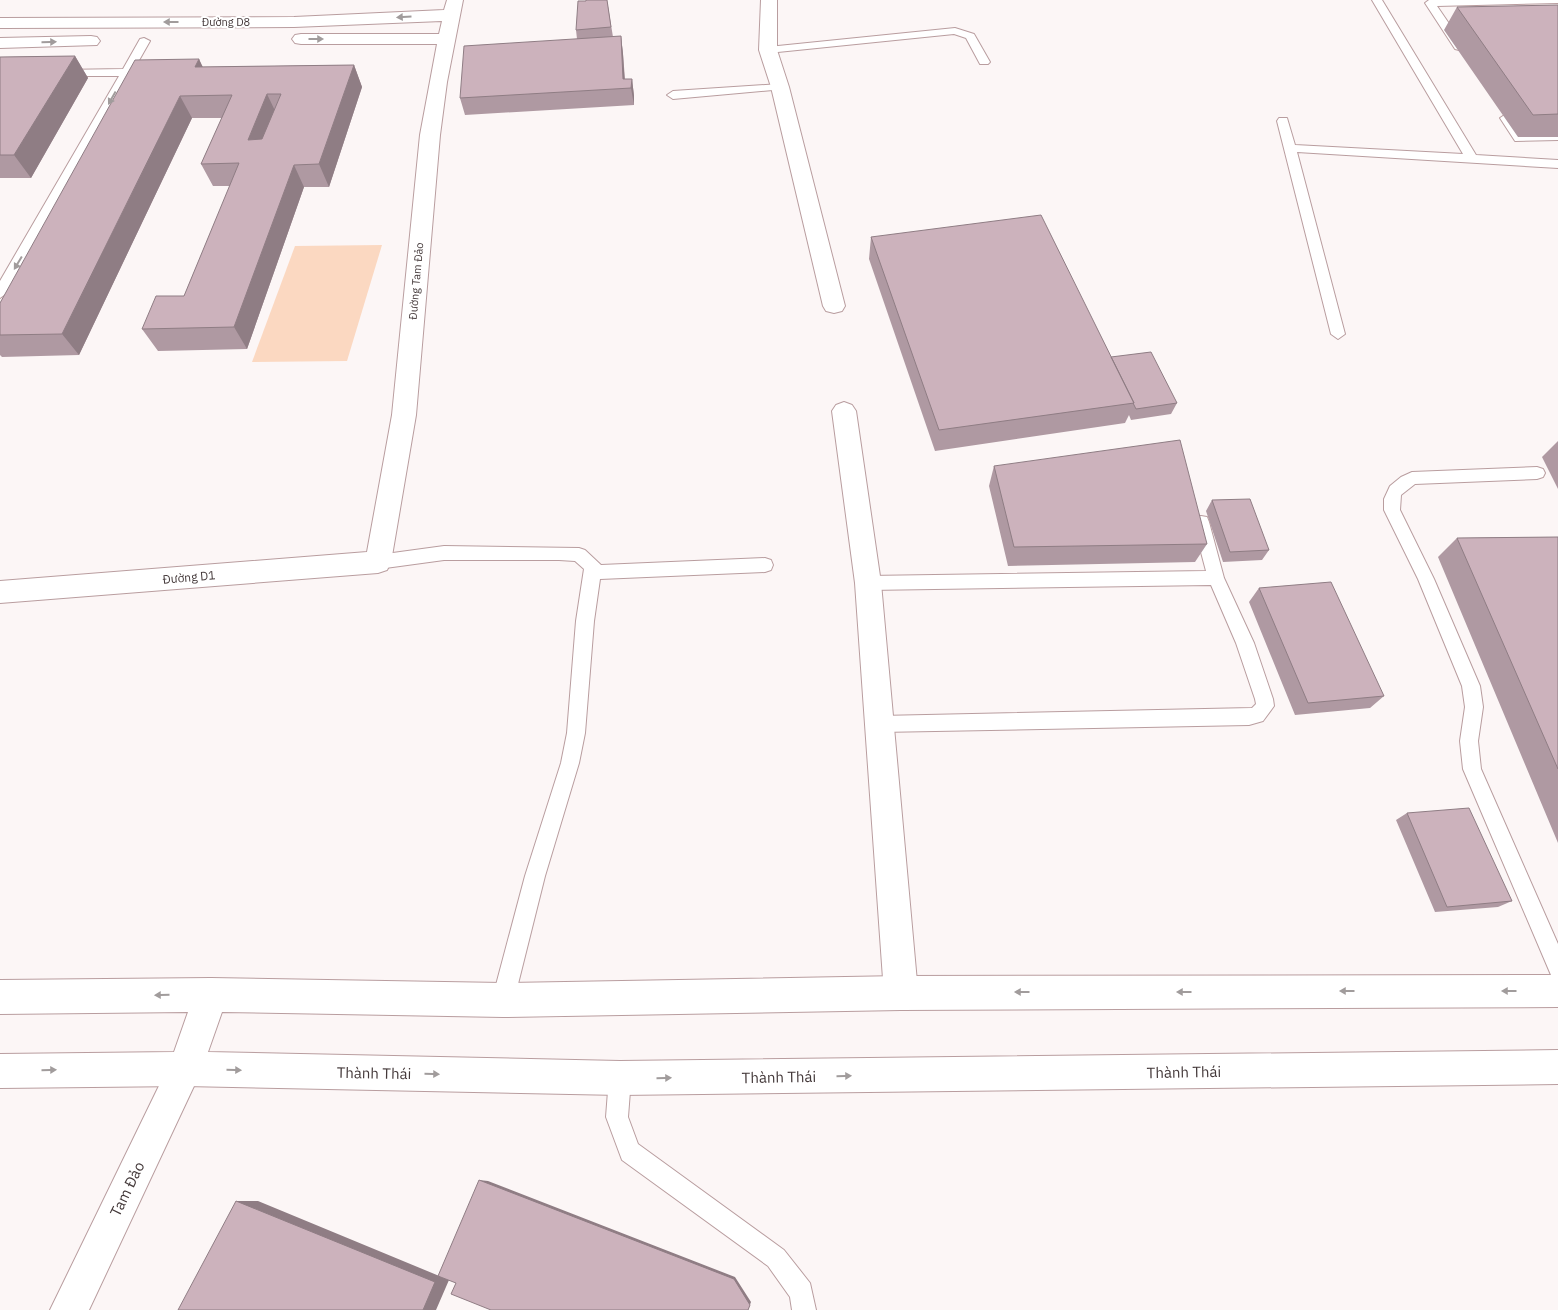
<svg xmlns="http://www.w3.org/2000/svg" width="1558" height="1310" font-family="'IBM Plex Sans',sans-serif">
  <rect width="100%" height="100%" fill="#fcf6f6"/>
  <path fill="#fbd8c1" d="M382,245L347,361L252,362L295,246Z"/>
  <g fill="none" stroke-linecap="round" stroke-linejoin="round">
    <defs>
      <path id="lane" d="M1372,0H1382L1476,155L1558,160V168L1297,152L1345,334L1338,339L1331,334L1277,121L1279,118H1287L1295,145L1463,154Z
        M1558,0V3L1437,6L1465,47L1459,50L1455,49L1425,3L1429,0Z
        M955,28L974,34L990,62L988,64H980L966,38L954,34L768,53L762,50L768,47Z
        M144,38L150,41L7,293L0,298V281L119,76H62L56,73L62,70L123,69L140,39Z
        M780,84L784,85V89L673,99L667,95L673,91Z
        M1506,114L1510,115L1523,134L1558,132V140L1515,141L1500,118Z
        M1537,467L1543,469L1545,473L1543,477L1537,479L1415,484L1401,495L1400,510L1434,579L1480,686L1483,707L1478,741L1481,769L1558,944V978L1551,975L1463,769L1460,741L1465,707L1462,686L1418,579L1384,510V499L1390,486L1401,477L1412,472Z
        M1201,516L1207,517L1209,522L1224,578L1254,643L1273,699L1274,706L1263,721L1249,725L880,732L874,730L871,724L874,718L880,716L1252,708L1256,704L1255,699L1236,643L1211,585L868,590L862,588L860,583L862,578L868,576L1206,571L1193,522L1195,517Z
        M444,546L579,548L585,550L601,565L765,558L771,560L773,565L771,570L765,572L600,579L594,621L585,733L579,763L545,876L514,1000L510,1007L503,1011L496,1007L492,1000L525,876L561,763L567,733L576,621L584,569L575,561L559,560H444L378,569L372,567L370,562L372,557L378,555Z
        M620,1067L628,1070L631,1078L628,1117L638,1144L784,1250L810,1283L816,1310H792L790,1297L768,1266L622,1160L606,1117L609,1078L612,1070Z"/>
      <path id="street" d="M447,0H463L447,82L440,135L416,415L391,562L387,570L378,573L0,603V581L367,552L392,415L420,135L437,44H301L295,43L292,39L295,35L301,34H439L442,21L294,27L0,28V18L294,17L444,10Z
        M761,0H777V50L789,87L845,306L842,311L834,313L826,311L823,306L771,87L759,50Z
        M91,36L97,37L100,41L97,45L0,48V38Z
        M844,402L852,405L856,411L881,583L918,993L913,1005L901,1010L889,1005L884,993L855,583L832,411L836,405Z
        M185,1052L197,1057L202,1069L89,1310H50L173,1057Z"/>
      <path id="secondary" d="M1558,975V1007L901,1010L503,1017L222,1012L208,1052L620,1061L1558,1050V1084L620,1095L185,1086L0,1088V1054L174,1052L188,1012L0,1014V980L211,978L503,983L901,976Z"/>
    </defs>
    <use href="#lane" stroke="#b99d9f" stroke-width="2"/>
    <use href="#street" stroke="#b99d9f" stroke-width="2"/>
    <use href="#secondary" stroke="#b99d9f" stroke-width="2"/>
    <use href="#lane" fill="#fff" fill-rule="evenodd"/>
    <use href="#street" fill="#fff" fill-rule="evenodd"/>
    <use href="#secondary" fill="#fff" fill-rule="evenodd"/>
  </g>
  <path fill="#af99a2" d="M607,0L613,37L621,36L623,54L625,79H632L634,96V105L465,115L460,98L577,39L576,30Z
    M1558,5V137H1518L1444,30L1457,7Z
    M75,56L88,78L31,178H0V57Z
    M199,59L202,67L354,65L362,87L329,187H304L247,349L158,351L142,329L184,296L230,186H213L201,164L222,118H192L79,355L2,357L0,355V303Z
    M871,237L1111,357L1177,403L1171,414L1131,420L1129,415L1125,423L935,451L869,259Z
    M1558,441V489L1542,457Z
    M994,466L1207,544L1195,562L1008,566L989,486Z
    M1212,500L1269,550L1262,560L1223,562L1206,511Z
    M1558,537V843L1438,557L1457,538Z
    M1259,588L1384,696L1370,708L1295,715L1249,602Z
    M1407,813L1512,901L1498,907L1435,912L1396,820Z"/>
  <path fill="#8f7d84" d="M621,36L623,54L625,88L623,79Z
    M75,56L88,78L31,178L14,155Z
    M199,59L210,82L195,67Z
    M354,65L362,87L329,187L319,164Z
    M632,79L634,96V105L631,88Z
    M267,94L278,117L259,162L248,140Z
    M180,96L192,118L79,355L62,334Z
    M294,165L304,187L247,349L234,327Z
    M479,1180L488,1181L735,1277L751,1302L748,1310Z
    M236,1201H258L449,1280L436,1310H423Z"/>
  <path fill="#ccb2bc" stroke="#8f7d84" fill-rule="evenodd" d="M586,0H607L611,27L576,30L578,1H586Z
    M1558,5V114L1533,115L1457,7Z
    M621,36L623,79H632L631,88L460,98L464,46Z
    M75,56L14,155H0V57Z
    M199,59L195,67L354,65L319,164L294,165L234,327L142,329L156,296H184L239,163L201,164L232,95L180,96L62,334L0,335V303L135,60ZM267,94H281L262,139L248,140Z
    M1041,215L1134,403L939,430L871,237Z
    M1151,352L1177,403L1136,409L1133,403H1134L1111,357Z
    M1180,440L1207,544L1014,547L994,466Z
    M1250,499L1269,550L1230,552L1212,500Z
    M1558,537V769L1457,538Z
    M1331,582L1384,696L1308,703L1259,588Z
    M1469,808L1512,901L1447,907L1407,813Z
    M479,1180L734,1279L750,1305L748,1310H491L451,1294L456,1283L438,1276Z
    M236,1201L435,1282L423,1310H178Z"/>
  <defs><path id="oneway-solid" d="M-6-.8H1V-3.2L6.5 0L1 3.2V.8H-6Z" transform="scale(1.25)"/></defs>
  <g fill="#a19c9c">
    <use href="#oneway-solid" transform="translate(404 17) rotate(177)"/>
    <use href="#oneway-solid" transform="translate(171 22) rotate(180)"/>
    <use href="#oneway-solid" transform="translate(316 39)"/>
    <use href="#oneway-solid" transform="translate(49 42) rotate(-1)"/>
    <use href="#oneway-solid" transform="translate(112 98) rotate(119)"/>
    <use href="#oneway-solid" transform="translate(18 263) rotate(121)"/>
    <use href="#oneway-solid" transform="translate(1347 991) rotate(180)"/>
    <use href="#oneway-solid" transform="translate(1509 991) rotate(180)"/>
    <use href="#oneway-solid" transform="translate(1022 992) rotate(180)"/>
    <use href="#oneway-solid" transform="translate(1184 992) rotate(180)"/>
    <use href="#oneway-solid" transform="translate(162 995) rotate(179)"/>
    <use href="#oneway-solid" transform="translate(49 1070) rotate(-1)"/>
    <use href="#oneway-solid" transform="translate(234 1070) rotate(1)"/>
    <use href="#oneway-solid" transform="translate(432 1074) rotate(1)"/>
    <use href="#oneway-solid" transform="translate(844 1076) rotate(-1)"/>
    <use href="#oneway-solid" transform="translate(664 1078) rotate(-1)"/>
  </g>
  <g text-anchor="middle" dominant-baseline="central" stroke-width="4" stroke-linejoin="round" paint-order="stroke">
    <g font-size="11" fill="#433839" stroke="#fff">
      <text x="226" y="22">Đường D8</text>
      <text transform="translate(416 281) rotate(-85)">Đường Tam Đảo</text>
    </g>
    <g font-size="12" fill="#433839" stroke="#fff">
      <text transform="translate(189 577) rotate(-5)">Đường D1</text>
    </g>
    <g font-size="15" fill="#433839" stroke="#fff">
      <text transform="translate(1184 1072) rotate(-1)">Thành Thái</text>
      <text transform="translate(374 1073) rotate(1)">Thành Thái</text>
      <text transform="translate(779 1077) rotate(-1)">Thành Thái</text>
      <text transform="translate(127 1189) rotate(-64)">Tam Đảo</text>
    </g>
  </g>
</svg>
